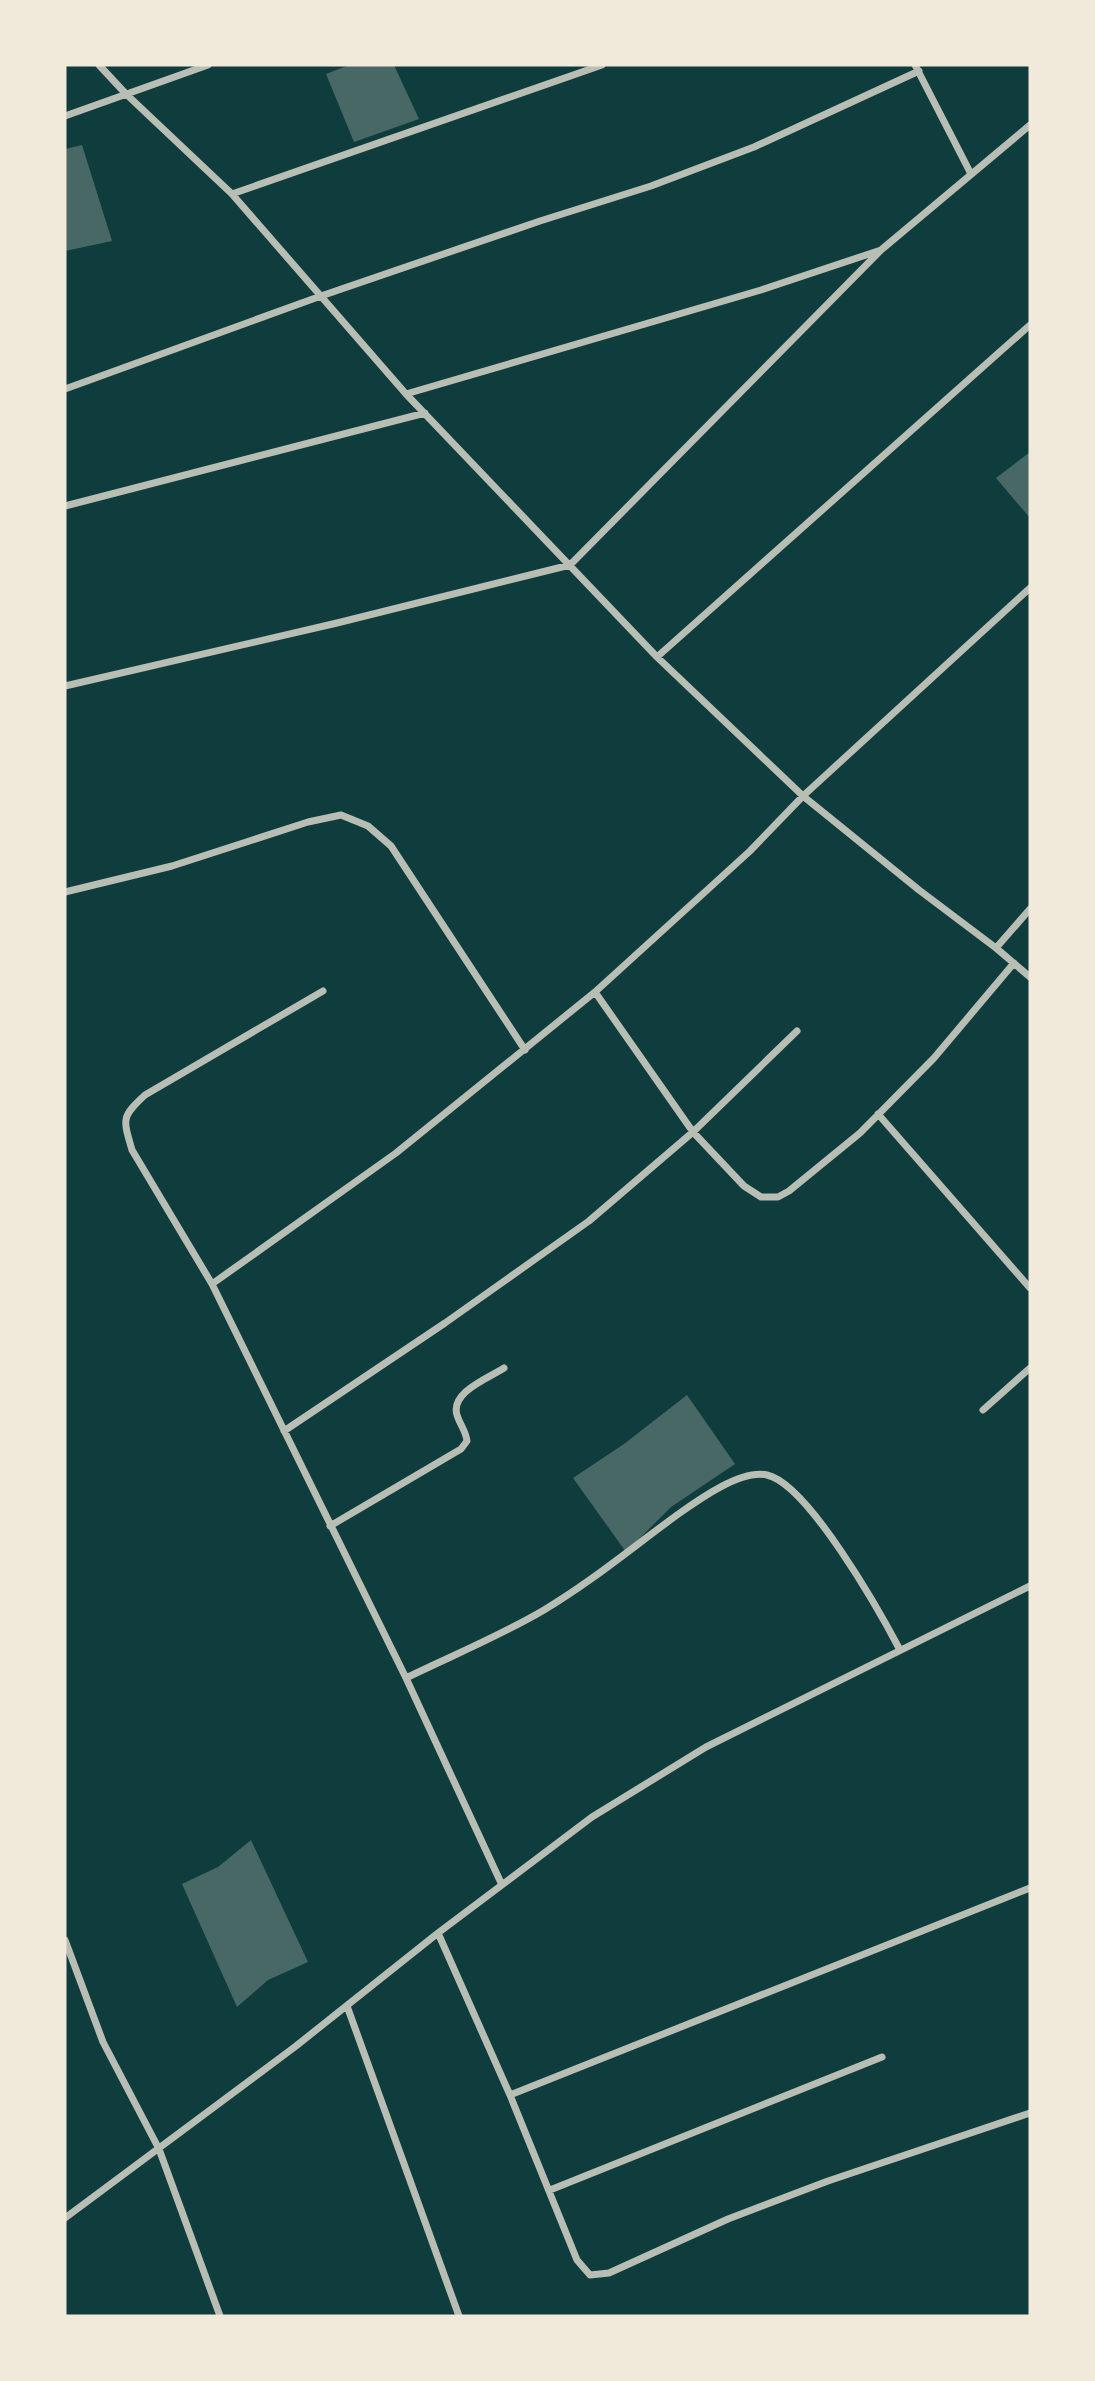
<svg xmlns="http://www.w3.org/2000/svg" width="1095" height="2381" font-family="Ubuntu,sans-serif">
  <rect width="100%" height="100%" fill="#0f3d3e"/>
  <path fill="#486865" d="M349,65H394L419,119L354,142L326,74Z
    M82,145L112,241L65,251V149Z
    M1030,452V518L996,478Z
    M687,1395L735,1464L671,1507L626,1552L573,1478L624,1444Z
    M251,1840L308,1962L268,1980L237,2007L182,1884L218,1867Z"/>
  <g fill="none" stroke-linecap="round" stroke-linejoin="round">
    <path stroke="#b8beb3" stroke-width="7" d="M99,65L125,93L232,194L406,394L657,657L803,796L919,890L996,948L1030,977
      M915,65L971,174
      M65,116L208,65
      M232,194L602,65
      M65,389L321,296L540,221L651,186L754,147L919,71
      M406,394L761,290L881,250L1030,125
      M65,506L425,413
      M657,657L1030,325
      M65,686L337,623L570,565L881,250
      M65,892L172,866L308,822L341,815L368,826L391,846L525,1050
      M996,948L1030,909
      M323,991L145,1095C121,1117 123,1119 132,1150L212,1284L406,1678L502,1885
      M595,992L693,1132L744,1186L761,1197H778L789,1191L860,1133L934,1058L1014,963
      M878,1114L1030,1288
      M212,1284L396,1153L595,992L750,851L803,796L1030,588
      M983,1410L1030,1368
      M284,1431L445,1323L589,1221L693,1132L797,1031
      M330,1526L461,1449L467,1441C466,1431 460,1425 457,1415C450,1392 489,1378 504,1368
      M406,1678C451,1656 500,1636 544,1610C591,1582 633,1547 677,1515C698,1500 741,1469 767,1475C808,1484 880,1612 900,1650
      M438,1933L510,2095L577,2260L590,2275L609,2273L728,2219L828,2181L1030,2113
      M65,1940L103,2042L159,2149L220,2316
      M347,2006L459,2316
      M510,2095L1030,1888
      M550,2190L882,2057
      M65,2218L296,2046L438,1933L592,1817L706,1747L1030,1586"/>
  </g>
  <rect width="1095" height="2381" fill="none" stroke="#f1e9da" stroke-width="133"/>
</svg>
